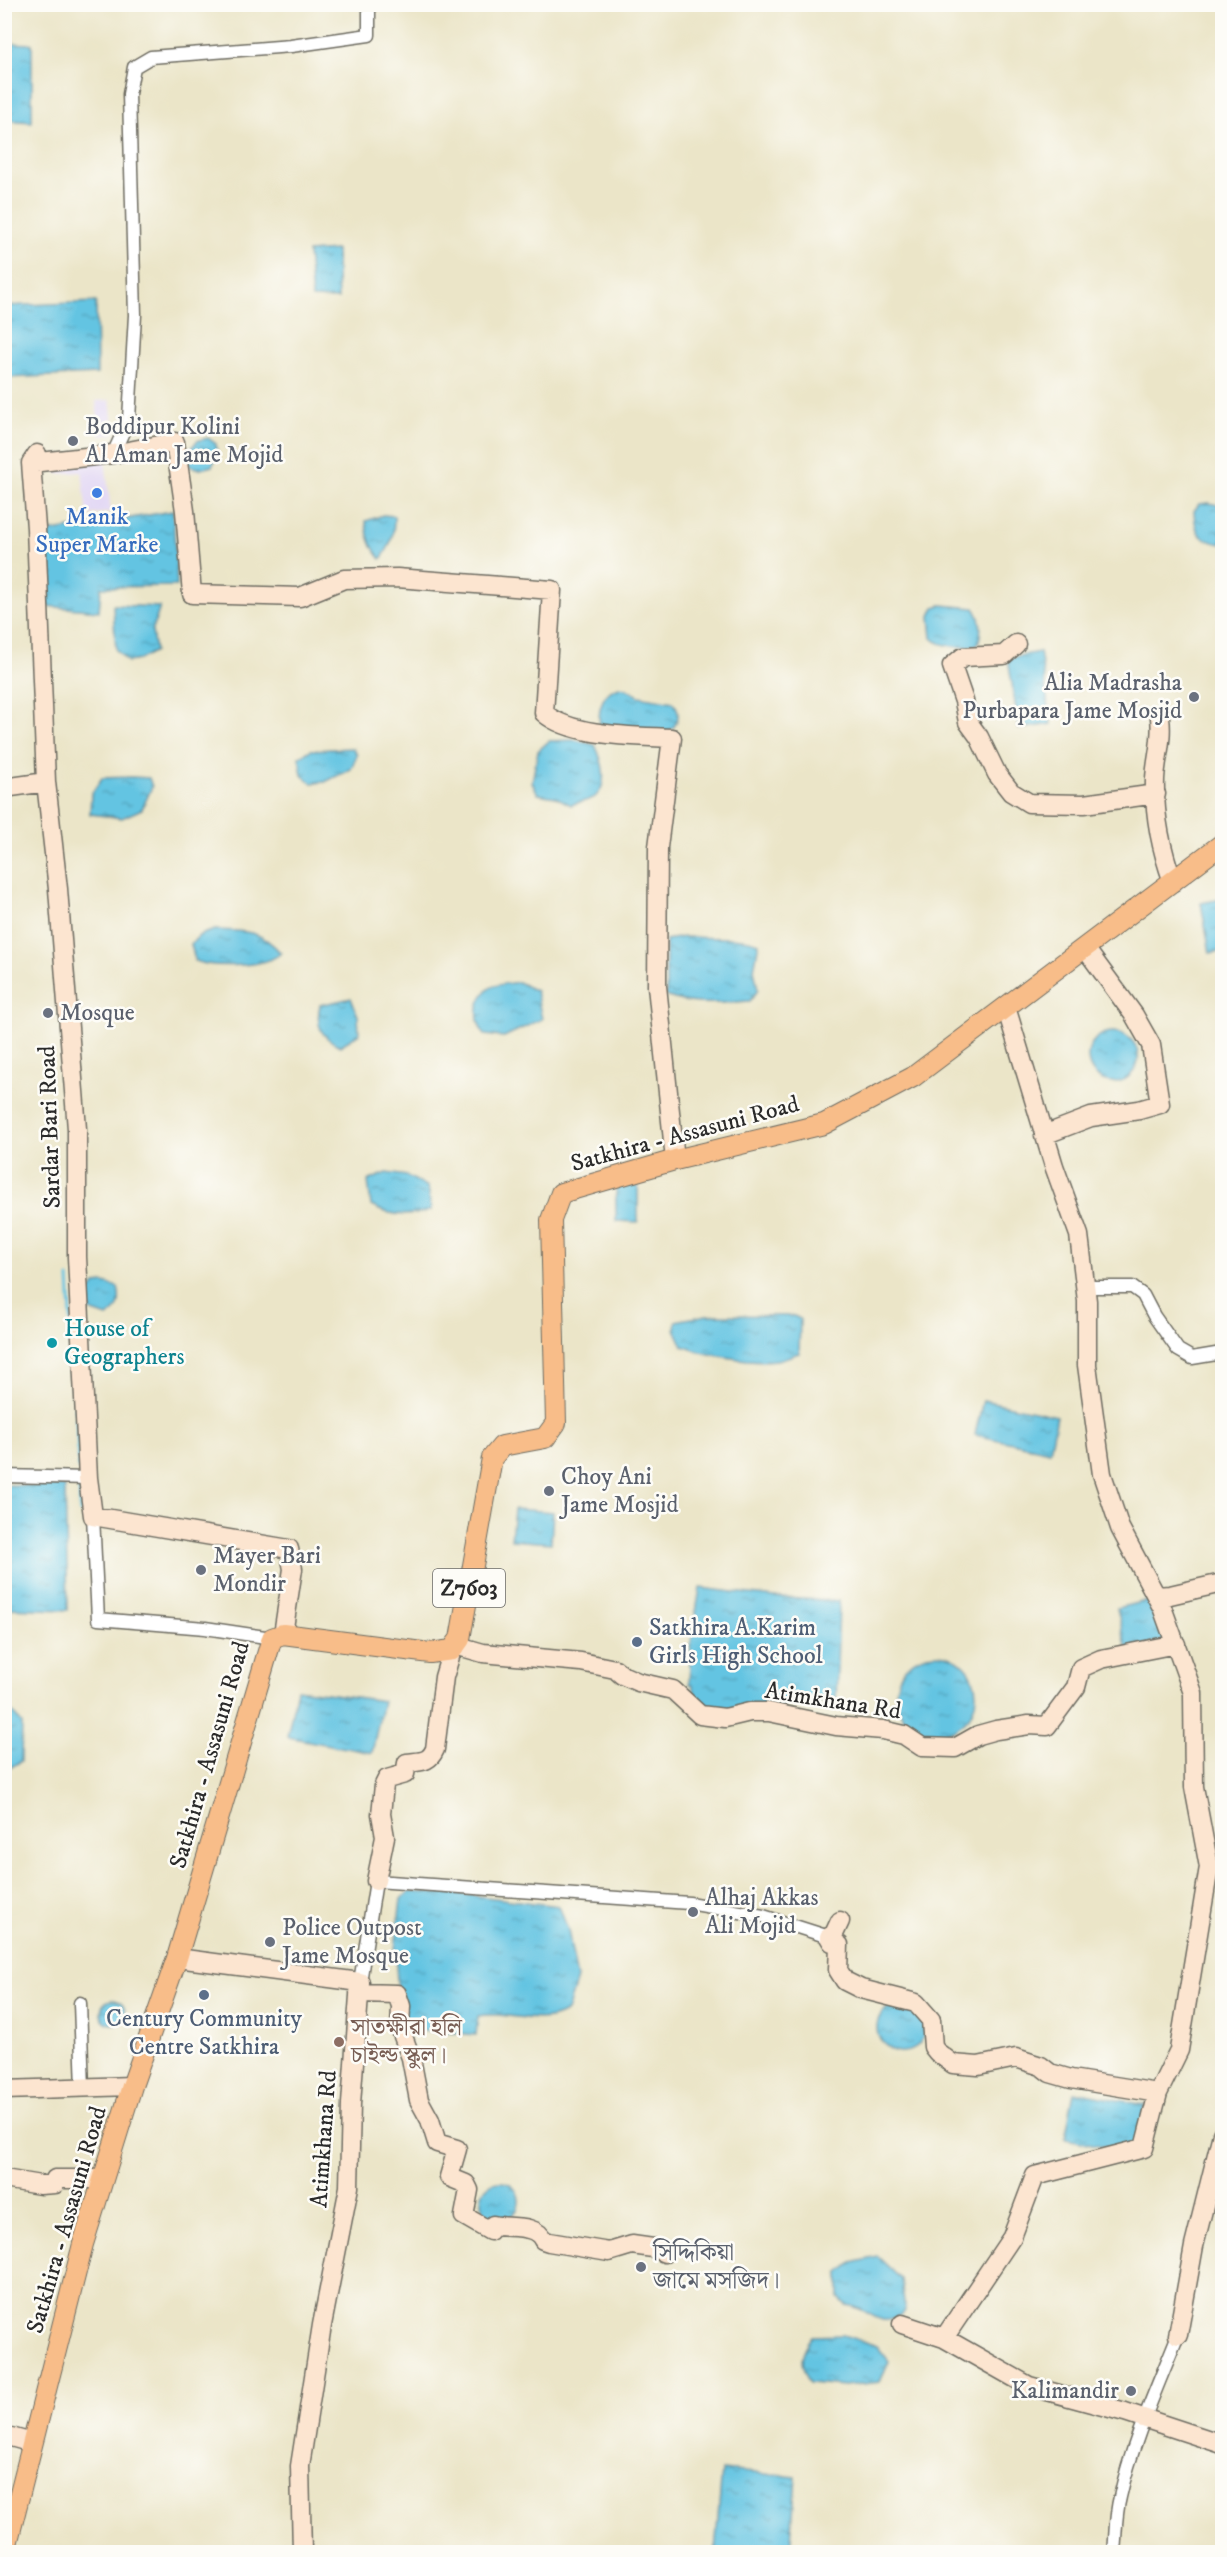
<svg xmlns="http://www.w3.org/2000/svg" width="1227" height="2557" font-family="'IM FELL DW Pica','Noto Serif Bengali',serif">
  <defs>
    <pattern id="water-ripples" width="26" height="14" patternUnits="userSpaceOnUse" patternTransform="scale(1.5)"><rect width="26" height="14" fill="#63c4e2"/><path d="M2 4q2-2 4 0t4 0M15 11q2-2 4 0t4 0" fill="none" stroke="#529fb7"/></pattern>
  </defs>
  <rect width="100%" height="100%" fill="#fdfcf7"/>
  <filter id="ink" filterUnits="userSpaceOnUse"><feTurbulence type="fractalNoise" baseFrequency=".0167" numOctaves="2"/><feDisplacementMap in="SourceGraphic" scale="12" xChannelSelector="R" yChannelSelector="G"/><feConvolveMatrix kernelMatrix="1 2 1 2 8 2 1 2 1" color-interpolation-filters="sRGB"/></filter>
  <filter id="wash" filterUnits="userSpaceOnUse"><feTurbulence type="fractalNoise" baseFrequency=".008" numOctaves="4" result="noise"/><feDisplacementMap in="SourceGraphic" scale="24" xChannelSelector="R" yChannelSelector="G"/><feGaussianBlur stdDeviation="1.35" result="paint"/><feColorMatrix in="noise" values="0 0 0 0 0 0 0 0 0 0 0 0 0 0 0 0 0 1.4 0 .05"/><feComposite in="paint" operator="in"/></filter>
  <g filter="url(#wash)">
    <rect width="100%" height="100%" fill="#ebe5c8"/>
    <path fill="#e0d4f4" d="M110,400L114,434L100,436L96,401Z
      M105,459L111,512L87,515L82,472L57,474L56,465Z"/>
    <path fill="url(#water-ripples)" stroke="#477886" stroke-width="1.5" d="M5,43L32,44V122L5,120Z
      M336,250L338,299L312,298L308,252Z
      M96,302L97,374L5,378V306Z
      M208,438L216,444L217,456L212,466L200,469L189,466L190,450L197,441Z
      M1209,503L1222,506V544C1199,540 1195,534 1194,511L1199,504Z
      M173,511L177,586L101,587L99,611L46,606L42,533Z
      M383,515L394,516C394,534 392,544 381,559C371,547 367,537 366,521Z
      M113,605L160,607L152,631L155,651L139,660L128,662L116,650Z
      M941,605L974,608C982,619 982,632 978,644C967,649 940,647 932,638L930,616L934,607Z
      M1040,652L1051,724L1019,729L1008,658Z
      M619,687L625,688L639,696L673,702C682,712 678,727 667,732L600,725C597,709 603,691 619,687Z
      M575,740L595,745C602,759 610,784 595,797C589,801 577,802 571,805L556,797L538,794L532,782L538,751L549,741Z
      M353,748L357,755L351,769L325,782L312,783L302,775L299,757L311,750Z
      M132,777L149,778L152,787L142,809L122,818L90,814L91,794L102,778Z
      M1222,899V951L1210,953L1201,903Z
      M215,930C244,931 260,929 281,953C265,968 215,968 195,961L191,944L200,935Z
      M684,937C705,938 742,936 759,943L754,969L758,990L750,1001C721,1003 693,1007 666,996V940Z
      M518,982L536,991L542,1019L504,1037L485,1035C474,1022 475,999 490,988C497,983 510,984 518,982Z
      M351,998L358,1016L359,1034L340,1046C321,1037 315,1026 320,1005Z
      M1088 1057a25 25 0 1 1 50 0a25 25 0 1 1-50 0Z
      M386,1173L407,1176L428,1187L431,1210C411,1217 390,1216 371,1206L368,1181Z
      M616,1186H638V1222L616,1221Z
      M104,1283L118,1287C121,1301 120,1310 107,1317L87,1310L84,1300L95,1284Z
      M707,1315L794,1316L800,1319L799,1353C792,1355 784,1359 776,1360C753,1363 704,1355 683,1346L675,1329L676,1321Z
      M983,1400L1057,1416L1050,1451L975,1435Z
      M5,1485L65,1486L68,1610L5,1608Z
      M514,1509L553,1512L551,1543L511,1540Z
      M700,1588L783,1598L839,1601L836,1703L795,1700L780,1707L739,1711L702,1708L696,1698L692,1684H689L691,1642Z
      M1150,1600L1166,1640L1127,1650L1117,1608Z
      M896 1694a40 40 0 1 1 80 0a40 40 0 1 1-80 0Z
      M297,1689L383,1701L372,1753L287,1737Z
      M5,1705L22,1723L21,1761L5,1771Z
      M409,1892L461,1894L559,1906L568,1930L577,1979L567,2011C562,2014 555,2017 549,2018C525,2022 502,2011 478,2016L476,2035L400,2028L395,1949L401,1899Z
      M101 2012a12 12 0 1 1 24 0a12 12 0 1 1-24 0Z
      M892,2005L918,2011C920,2016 923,2022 924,2028C925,2034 922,2041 918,2045C893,2069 856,2026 892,2005Z
      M1074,2092L1145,2105L1136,2152L1065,2139Z
      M481 2201a19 19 0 1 1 38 0a19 19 0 1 1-38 0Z
      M878,2257L901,2279L905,2311C880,2334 871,2307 846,2305L839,2298V2274L852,2263Z
      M843,2335L877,2346L889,2361L880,2382L844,2386L810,2383C799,2364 799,2354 813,2336Z
      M722,2470L796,2477L790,2552H715Z"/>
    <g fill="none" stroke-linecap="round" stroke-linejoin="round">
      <path stroke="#63c4e2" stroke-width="3" d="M69,1278L76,1412
        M76,1418L79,1469
        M79,1481L80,1512"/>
    </g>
  </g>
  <g filter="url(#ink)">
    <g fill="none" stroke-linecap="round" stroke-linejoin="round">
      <defs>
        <path id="street" d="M113,454L129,419L135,315L129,94L134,67L151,57L291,46L369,35V4
          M1085,1287H1132L1143,1295L1154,1316L1178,1350L1192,1358L1222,1353
          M4,1476L88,1478
          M93,1516L98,1619L205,1628L272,1638
          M360,1982L376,1881L689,1903L763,1916L829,1937
          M80,2003L83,2089
          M1114,2552C1116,2534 1115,2516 1120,2497C1132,2442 1157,2388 1178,2335"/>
        <path id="secondary" d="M37,454L31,463L36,528L46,782L58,889L77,1129V1257L88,1478L93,1516L289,1549L293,1569L283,1634
          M31,463L113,454L175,442L185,511L192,594L300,597L344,579L397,578L552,590L544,713C571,737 637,736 672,738L658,847L657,986L675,1160
          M1016,644L1004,655L963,657L952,666L964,701L968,722L979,737L997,774L1011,792L1029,803L1084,804L1156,794
          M1160,718C1163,740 1156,758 1155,779C1154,813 1161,849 1173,882
          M4,788L46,782
          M1044,1135L1091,1117L1139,1110L1160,1104L1151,1045L1134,1015L1085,948
          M1156,1596L1170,1595L1222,1583
          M455,1645L483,1653L581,1662L615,1669L622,1675L638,1682L673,1690L700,1715L725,1718L750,1712H769L836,1726L883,1730L904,1735L922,1747L955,1748L978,1735L996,1730L1029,1725L1047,1726L1076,1687L1081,1668L1101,1659L1176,1644
          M376,1881L385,1837L381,1814L384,1785L387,1779L405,1774L407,1763C421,1761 429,1763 435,1749L444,1677L452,1650
          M840,1921L834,1934L829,1937L832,1942L839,1945L838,1970L845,1981L861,1989L916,2003L931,2020L933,2047L937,2052L953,2064L978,2066L1016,2058L1041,2066L1050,2073L1071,2079L1158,2093
          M177,1958L360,1982L351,2104L349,2187L322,2325L300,2466L302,2552
          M359,1993L397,1994L401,2006L400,2028L411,2058L419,2100L430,2120L437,2143L457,2149L449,2177L466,2184L469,2190L464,2216L490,2231L493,2225C508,2229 536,2223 543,2240L549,2242L609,2252L632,2245L653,2248L665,2253
          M4,2090L132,2086
          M4,2179L40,2185L55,2184V2179H103
          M902,2324L944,2338L1029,2386L1125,2412L1222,2444
          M1178,2335L1194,2246L1222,2134
          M944,2338L1012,2237L1035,2176L1144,2148L1158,2093L1179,2050L1209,1867L1194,1787L1193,1693L1162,1607L1120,1528L1102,1474L1087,1365V1301L1079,1235L1054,1166L1006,1007
          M4,2435L32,2443"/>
        <path id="primary" d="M5,2552L83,2244L132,2086L177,1958L272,1638L283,1634L430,1653L452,1650L460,1639L492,1458L502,1446L545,1438L556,1423L551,1220L561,1193L675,1160L824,1124L913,1077L1222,844"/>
      </defs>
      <use href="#street" stroke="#6e6c62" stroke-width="15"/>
      <use href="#secondary" stroke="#6e6c62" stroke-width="21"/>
      <use href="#primary" stroke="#6e6c62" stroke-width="22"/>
      <use href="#street" stroke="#fff" stroke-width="12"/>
      <use href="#secondary" stroke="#fce5d0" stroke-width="18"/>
      <use href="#primary" stroke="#f8bd89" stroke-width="20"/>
    </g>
  </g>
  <g fill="#6b7280" stroke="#fdfcf7" stroke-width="2">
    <circle cx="73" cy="441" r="6"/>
    <circle cx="1194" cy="697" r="6"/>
    <circle cx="48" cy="1013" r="6"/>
    <circle cx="549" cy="1491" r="6"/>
    <circle cx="201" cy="1570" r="6"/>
    <circle cx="693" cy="1912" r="6"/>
    <circle cx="270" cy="1942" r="6"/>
    <circle cx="641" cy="2267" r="6"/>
    <circle cx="1131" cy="2391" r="6"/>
  </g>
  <circle fill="#3f7fe0" stroke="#fdfcf7" stroke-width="2" cx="97" cy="493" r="6"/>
  <circle fill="#0f9aa8" stroke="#fdfcf7" stroke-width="2" cx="52" cy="1343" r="6"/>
  <g fill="#5c6f8a" stroke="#fdfcf7" stroke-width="2">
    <circle cx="637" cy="1642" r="6"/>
    <circle cx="204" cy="1995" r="6"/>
  </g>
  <circle fill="#8d6e63" stroke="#fdfcf7" stroke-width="2" cx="339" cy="2042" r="6"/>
  <g text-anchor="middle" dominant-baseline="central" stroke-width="5" stroke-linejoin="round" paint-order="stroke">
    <rect fill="#fdfcf7" stroke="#6a6a68" stroke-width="1.5" x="433" y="1569" width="72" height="38" rx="4.5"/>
    <g font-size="22" font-weight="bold" fill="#2b2b2b">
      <text x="469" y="1588">Z7603</text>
    </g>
    <g font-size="24" fill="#5b616d" stroke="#fdfcf7" text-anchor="start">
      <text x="85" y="427">Boddipur Kolini<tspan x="85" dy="28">Al Aman Jame Mojid</tspan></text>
      <text x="1182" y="683" text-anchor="end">Alia Madrasha<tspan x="1182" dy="28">Purbapara Jame Mosjid</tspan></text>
      <text x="60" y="1013">Mosque</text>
      <text x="561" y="1477">Choy Ani<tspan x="561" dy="28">Jame Mosjid</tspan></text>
      <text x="213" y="1556">Mayer Bari<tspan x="213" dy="28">Mondir</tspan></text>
      <text x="705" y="1898">Alhaj Akkas<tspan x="705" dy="28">Ali Mojid</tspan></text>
      <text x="282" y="1928">Police Outpost<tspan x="282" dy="28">Jame Mosque</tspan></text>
      <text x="653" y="2253">সিদ্দিকিয়া<tspan x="653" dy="28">জামে মসজিদ।</tspan></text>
      <text x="1119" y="2391" text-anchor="end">Kalimandir</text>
    </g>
    <g font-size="24" fill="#366cbe" stroke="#fdfcf7">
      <text x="97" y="517">Manik<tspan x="97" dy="28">Super Marke</tspan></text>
    </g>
    <g font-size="24" fill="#2b2b2b" stroke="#fdfcf7">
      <text transform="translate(50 1127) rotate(-92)">Sardar Bari Road</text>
      <text transform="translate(685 1134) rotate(-15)">Satkhira - Assasuni Road</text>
      <text transform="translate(833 1701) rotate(9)">Atimkhana Rd</text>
      <text transform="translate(210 1755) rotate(-74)">Satkhira - Assasuni Road</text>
      <text transform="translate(324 2139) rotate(-86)">Atimkhana Rd</text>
      <text transform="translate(67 2220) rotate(-74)">Satkhira - Assasuni Road</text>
    </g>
    <g font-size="24" fill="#0d838f" stroke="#fdfcf7" text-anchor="start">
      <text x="64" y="1329">House of<tspan x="64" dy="28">Geographers</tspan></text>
    </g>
    <g font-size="24" fill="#4e5e75" stroke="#fdfcf7" text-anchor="start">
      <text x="649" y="1628">Satkhira A.Karim<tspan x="649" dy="28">Girls High School</tspan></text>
      <text x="204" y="2019" text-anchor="middle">Century Community<tspan x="204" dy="28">Centre Satkhira</tspan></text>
    </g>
    <g font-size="24" fill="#785e54" stroke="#fdfcf7" text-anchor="start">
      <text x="351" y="2028">সাতক্ষীরা হলি<tspan x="351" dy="28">চাইল্ড স্কুল।</tspan></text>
    </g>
  </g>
  <rect width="1227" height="2557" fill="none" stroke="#fdfcf7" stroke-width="24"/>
</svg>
